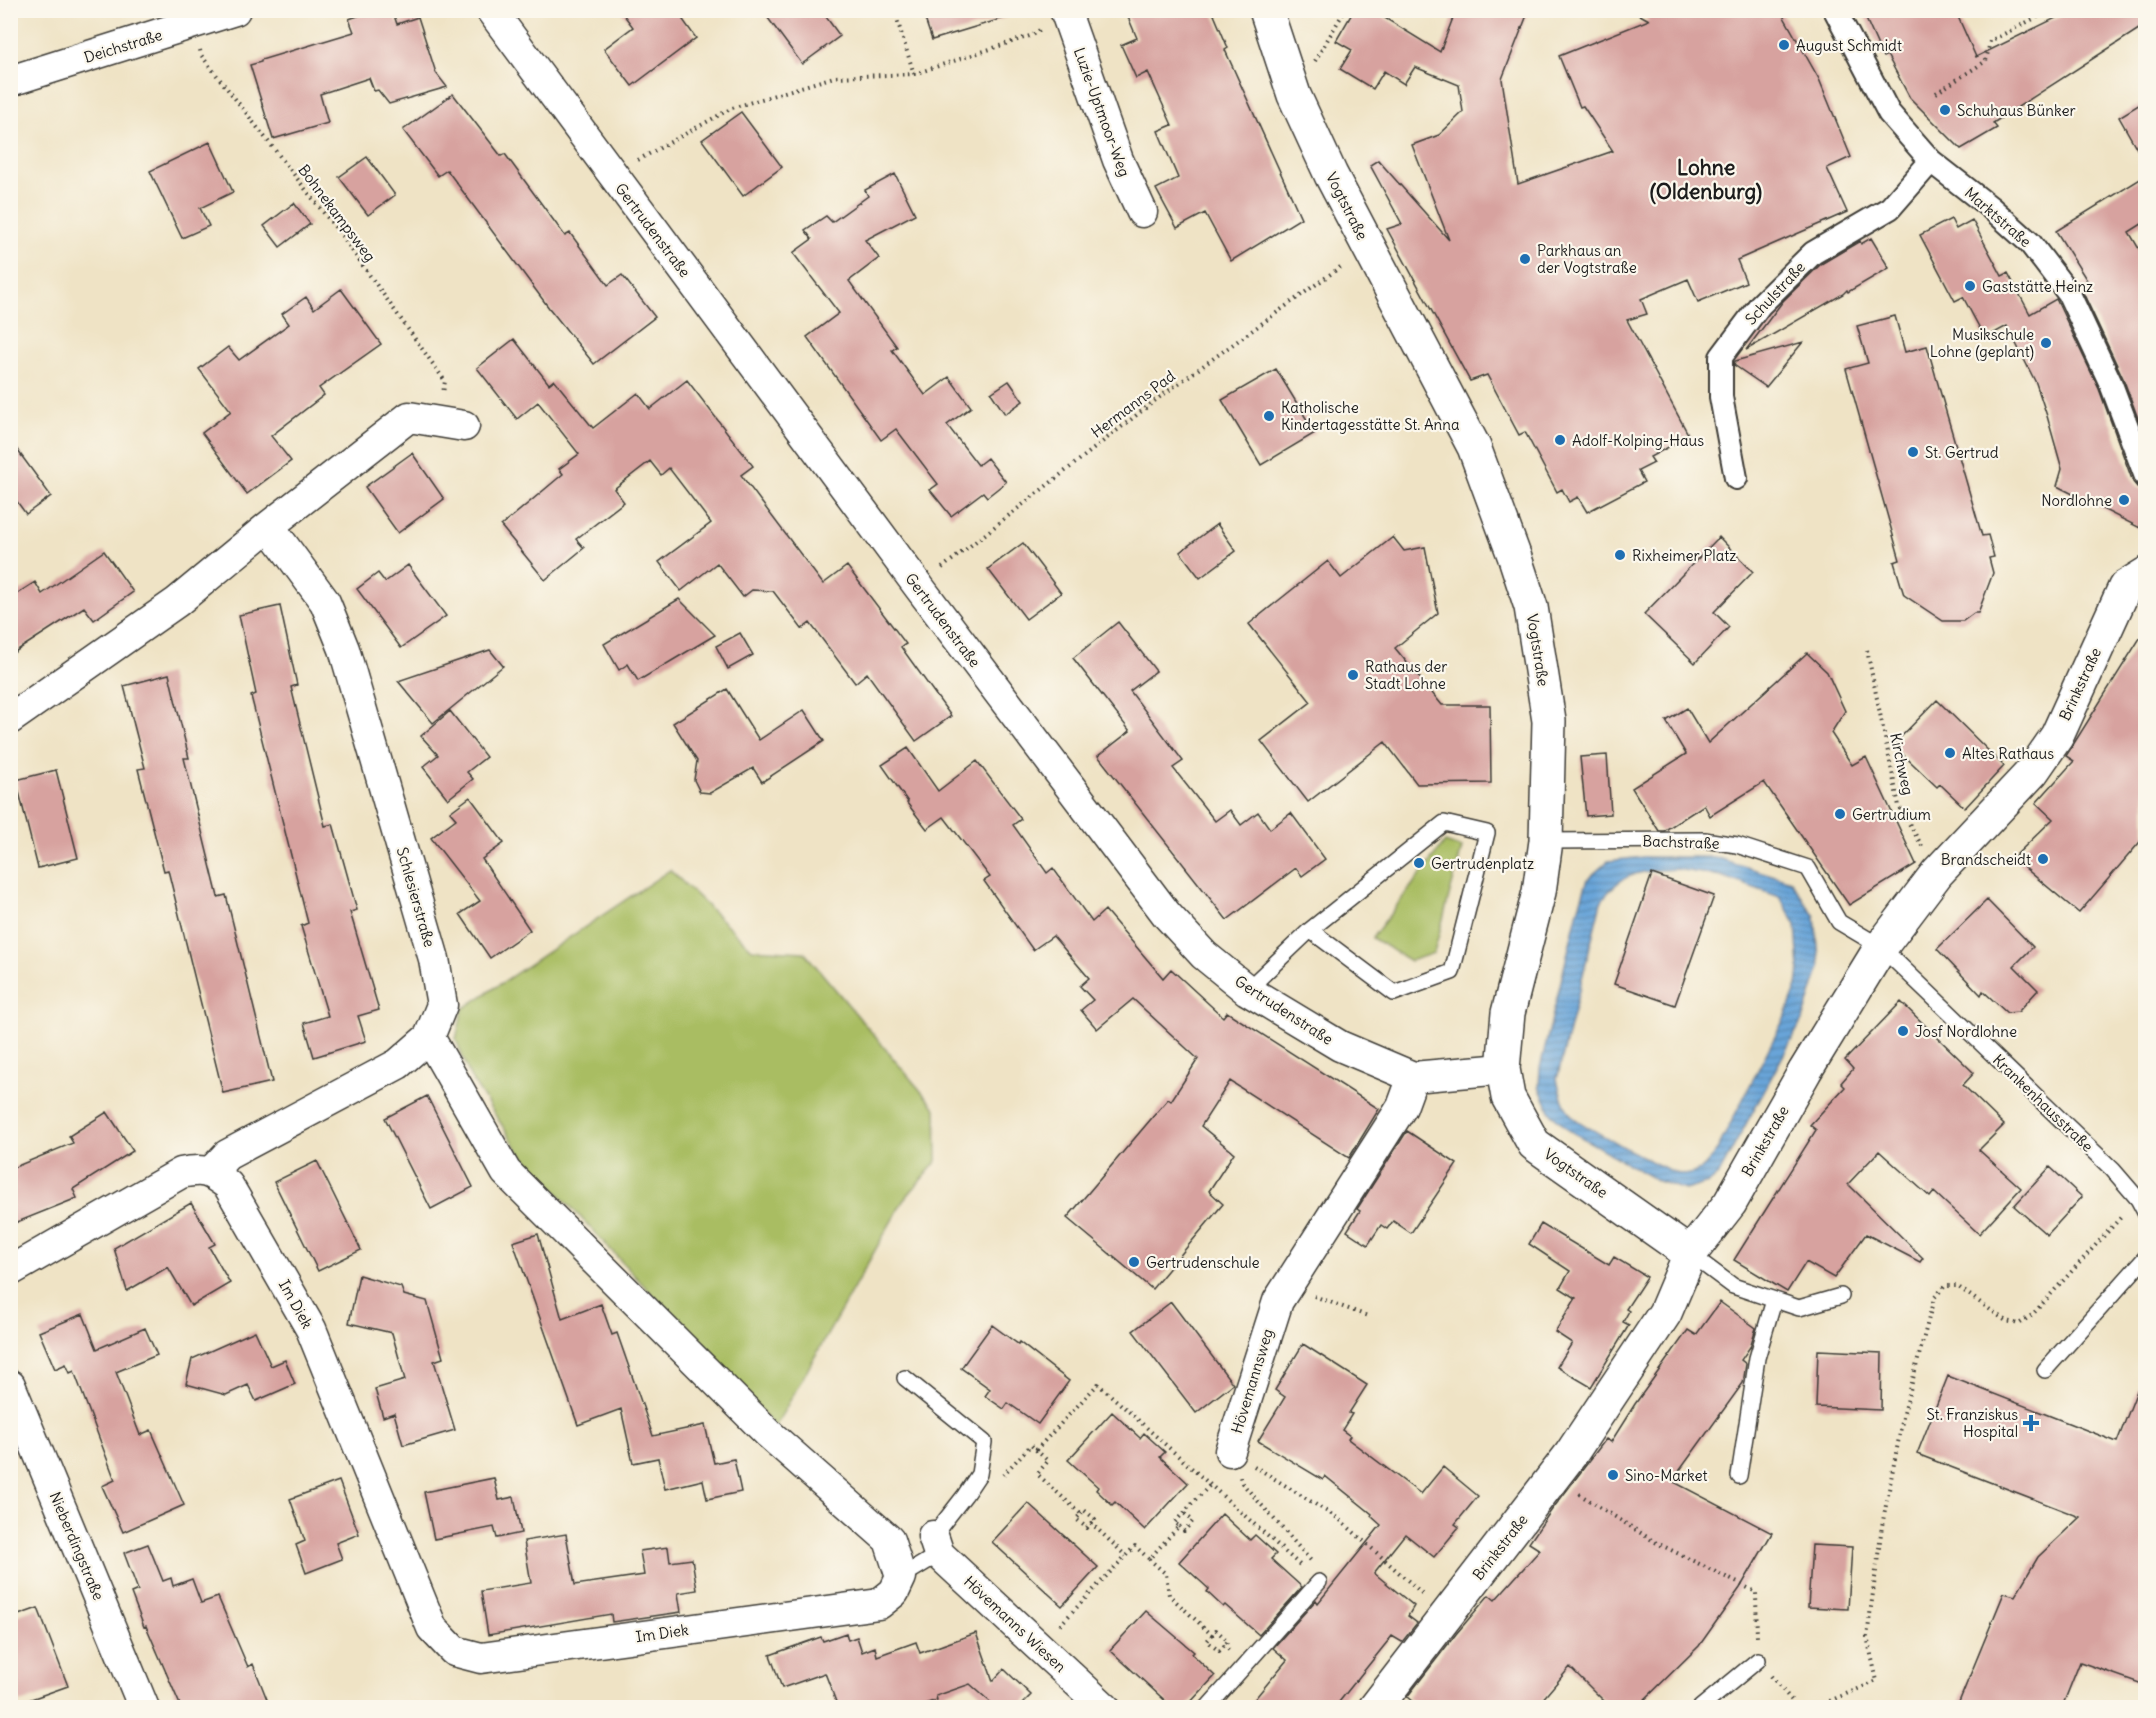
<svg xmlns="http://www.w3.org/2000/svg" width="2156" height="1718" font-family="Delius,sans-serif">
  <defs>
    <pattern id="water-rules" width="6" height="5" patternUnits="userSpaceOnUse" patternTransform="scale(1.5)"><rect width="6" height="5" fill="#69a5d9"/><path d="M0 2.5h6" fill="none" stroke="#5686af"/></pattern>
  </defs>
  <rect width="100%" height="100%" fill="#fbf7ec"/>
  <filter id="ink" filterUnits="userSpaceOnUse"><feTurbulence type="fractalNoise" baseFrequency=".0167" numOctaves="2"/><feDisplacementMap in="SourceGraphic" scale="12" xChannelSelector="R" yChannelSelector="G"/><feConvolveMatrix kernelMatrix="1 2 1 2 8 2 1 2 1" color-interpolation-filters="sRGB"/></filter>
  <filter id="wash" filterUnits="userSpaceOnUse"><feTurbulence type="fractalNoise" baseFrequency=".008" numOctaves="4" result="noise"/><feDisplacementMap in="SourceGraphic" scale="24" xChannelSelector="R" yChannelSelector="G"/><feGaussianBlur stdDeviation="1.35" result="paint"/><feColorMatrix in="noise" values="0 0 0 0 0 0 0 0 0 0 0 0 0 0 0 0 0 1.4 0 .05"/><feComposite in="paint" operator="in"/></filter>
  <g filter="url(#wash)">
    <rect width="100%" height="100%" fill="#efe3c5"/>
    <path fill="#a9bd62" stroke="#626c3f" stroke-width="1.5" d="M1445,842L1462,848L1434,953L1410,961L1372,938Z
      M670,870L752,949L804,952L936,1109L937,1161L903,1201L775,1427L519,1151L470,1077L456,1039L463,1009Z"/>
    <path fill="url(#water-rules)" stroke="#42607a" stroke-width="1.5" fill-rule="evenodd" d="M1643,857H1714L1791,881L1815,917L1820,967L1804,1017L1719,1174L1708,1183L1685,1190L1658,1181L1570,1131L1551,1113L1539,1087L1540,1068L1578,910L1588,879L1608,861ZM1676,869L1721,876L1780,897L1796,925L1799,970L1797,986L1786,1015L1718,1148C1709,1162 1702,1174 1683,1175C1674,1175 1581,1125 1573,1117C1563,1106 1560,1093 1557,1079L1601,902C1621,871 1642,871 1676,869Z"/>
    <g id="blocks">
      <path fill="#d7a29f" d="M375,10H392L397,24L418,17L436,73L447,87L389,104L378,90L374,91L369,78L320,94L328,123L273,139L250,65L261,62V60L354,32L349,19Z
        M620,10H676L696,38L632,86L604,49L633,27Z
        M762,10H821L840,36L802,64Z
        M922,10H1010L1011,16L932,40Z
        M1125,10H1212L1228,48L1225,50L1301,218L1231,261L1205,213L1177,228L1156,189L1178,178L1158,131L1172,125L1148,72L1136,78L1121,45L1137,38Z
        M1354,10H1372L1440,52L1456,10H1529L1502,79L1518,184L1613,151L1583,106L1580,107L1559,56L1649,20L1631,10H1780L1819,79L1851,157L1827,168L1847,212L1737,260L1746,282L1698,302L1688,279L1641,299L1647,314L1627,320L1689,436L1650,457L1654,463L1638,471L1644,482L1587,512L1578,497L1569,502L1562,489L1557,492L1525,432L1519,435L1487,375L1470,381L1387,229L1402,224L1370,165L1378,160L1449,240L1412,145L1439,135L1463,112L1459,85L1415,67L1404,84L1384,71L1373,89L1340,69L1352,50L1336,41Z
        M1862,10H1955L1976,57L2072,10H2145V25L1993,123L1997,128L1961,149L1910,98L1887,55L1883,57Z
        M453,94L501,156L505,154L565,236L570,233L608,285L622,275L655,317L594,364L549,308L447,170L438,176L403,130Z
        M2145,101V163L2119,117Z
        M741,112L782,167L743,196L702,140Z
        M210,142L233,192L200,208L209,226L182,238L150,171Z
        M367,157L395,195L368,215L339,177Z
        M895,174L915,214L865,240L879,258L849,281L897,347L892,350L925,395L949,377L971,407L947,425L978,465L987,458L1006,482L987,497L983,492L951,516L930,490L938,484L896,429L881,440L807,337L839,313L793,253L812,239L805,230L826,216L832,222L868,196L865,190Z
        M2145,176V222L2129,232L2145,259V437L2123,378L2080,286L2088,282L2056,231Z
        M294,203L310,224L280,247L264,226Z
        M1951,219L1956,229L1972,220L2002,276L2008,273L2030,314L2056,299L2057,301L2099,389L2133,482L2138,488L2145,490V502L2140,528L2057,486L2062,469L2047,416L2036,383L2007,326L1985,338L1963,297L1955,301L1920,235Z
        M1871,238L1889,268L1848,292L1847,290L1843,294L1746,350L1783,301L1821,264L1860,241L1861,244Z
        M341,289L381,344L319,388L324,395L271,436L291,461L247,494L202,433L231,411L199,369L228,347L239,360L289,324L282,314L306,297L314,309Z
        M1895,316L1905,352L1927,346L1982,536L1988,535L1994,557L1989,558L1993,573L1978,613H1974L1963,621H1943L1904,595L1894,562L1900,560L1846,369L1868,363L1857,326Z
        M514,339L549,384L554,380L593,428L638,393L650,409L687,380L753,466L741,475L823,584L847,566L906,644L901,647L951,716L916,741L867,673L855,683L810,623L802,629L773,591L752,590L743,597L717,563L681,591L659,562L711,523L669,468L661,475L650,461L614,489L624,502L576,539L584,548L545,580L501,526L563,474L559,469L579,454L538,402L517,419L477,368Z
        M1803,342L1766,387L1734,365L1735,361Z
        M1276,369L1315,433L1261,465L1222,400Z
        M1009,381L1023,401L1005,414L991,393Z
        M10,440L51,496L26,514L10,492Z
        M412,453L444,499L398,533L365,487Z
        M1217,524L1236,551L1200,578L1180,552Z
        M1393,537L1404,551L1425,547L1438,613L1395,648L1442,705H1490L1491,783L1417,784L1385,742L1308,802L1261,741L1311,702L1249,624L1328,561L1341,578Z
        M1719,537L1753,572L1714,612L1729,627L1695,663L1644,614Z
        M1023,543L1061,593L1026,619L988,569Z
        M104,551L133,592L94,620L84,607L10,655V598L35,582L42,594Z
        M408,565L446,616L401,648L357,589L378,573L385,582Z
        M679,599L715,635L638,681L628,664L619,670L604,644Z
        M280,606L297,685L291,687L325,826L333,824L357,910L350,912L379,1010L358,1016L366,1041L314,1057L304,1023L328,1016L301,926L308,923L251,696L256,694L239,615Z
        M1118,622L1156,671L1130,691L1183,761L1173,768L1215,821L1230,810L1241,825L1258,812L1270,829L1291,813L1325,859L1302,876L1296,868L1227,920L1098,756L1130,731L1073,658Z
        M2145,630V836L2079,913L2013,858L2053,819L2036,803L2074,761L2066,756Z
        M740,633L753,655L728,669L716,646Z
        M490,650L503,666L433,723L398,681Z
        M1807,653L1827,672L1845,711L1831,733L1852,765L1866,757L1916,864L1849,905L1764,782L1710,816L1704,805L1664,831H1659L1632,788L1686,754L1666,721L1687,708L1708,743Z
        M169,674L189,758H184L218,897L226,895L272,1082L223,1093L168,870L164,871L138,769L145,768L124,686Z
        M727,689L759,740L804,710L824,741L762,782L753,768L710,793L700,792L694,780L697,761L673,723Z
        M1937,700L2004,766L1965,808L1940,784L1937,787L1893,745Z
        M450,711L486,757L467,772L473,779L448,799L423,767L438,755L421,736Z
        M908,748L938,791L977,761L1021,819L1013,825L1047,873L1053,868L1092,922L1105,910L1163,978L1171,969L1223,1017L1227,1012L1379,1109L1349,1158L1230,1081L1201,1126L1234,1153L1209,1191L1223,1204L1152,1289L1067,1218L1168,1099L1171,1101L1198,1059L1133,999L1097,1029L1081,1010L1093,1000L1080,986L1089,978L1053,936L1033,950L984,881L990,877L944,817L927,829L907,803L908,802L882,765Z
        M1607,755L1611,814L1586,816L1580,757Z
        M56,770L78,858L38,868L16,780Z
        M470,797L504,843L482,859L530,930L490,958L460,914L480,901L431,838L456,819L450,812Z
        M1652,874L1714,896L1675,1005L1614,984Z
        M1987,900L2033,947L2014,966L2038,990L2018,1012L2007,1013L1983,991L1981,995L1937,949Z
        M1901,1002L1974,1073L1963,1085L2004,1125L1979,1150L2021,1188L1979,1234L1934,1192L1930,1197L1879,1151L1848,1184L1923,1258L1920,1262L1866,1234L1834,1278L1806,1262L1787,1292L1734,1260L1816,1130L1810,1125L1845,1087L1841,1083L1853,1069L1845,1060Z
        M427,1096L473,1187L431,1209L385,1118Z
        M107,1112L133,1151L73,1189L77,1198L10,1225V1169L73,1143L69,1136Z
        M1407,1131L1457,1164L1411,1233L1393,1221L1387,1229L1381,1225L1368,1245L1347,1231L1360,1211L1357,1209Z
        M317,1161L361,1250L318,1271L274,1182Z
        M2050,1167L2082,1197L2047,1235L2014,1206Z
        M191,1203L215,1244L209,1247L230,1283L191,1306L168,1267L127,1291L114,1248Z
        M1541,1224L1609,1265L1614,1257L1647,1277L1626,1309L1629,1311L1623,1322L1629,1325L1591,1387L1557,1367L1572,1343L1555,1332L1576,1298L1560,1288L1570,1271L1529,1244Z
        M538,1234L562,1319L601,1304L612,1335L617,1333L653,1436L705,1425L714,1463L734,1459L741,1492L707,1499L703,1480L665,1489L658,1458L633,1463L621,1409L578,1425L513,1242Z
        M359,1275L401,1287L404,1295L427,1301L443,1358L434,1361L455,1430L403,1445L394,1413L383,1417L375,1389L405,1380L392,1333L349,1323Z
        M1171,1302L1233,1384L1196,1413L1133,1331Z
        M1720,1302L1756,1328L1750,1347L1741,1360L1746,1364L1743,1383L1672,1481L1772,1533L1740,1588L1699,1646L1637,1707H1610L1570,1667L1536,1707H1419L1407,1697L1456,1634L1489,1595L1495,1600L1540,1550L1529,1543L1551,1511L1606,1439L1611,1442L1635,1404L1688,1330L1696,1335Z
        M83,1314L97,1349L145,1328L157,1355L116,1372L140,1435L151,1430L184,1505L123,1532L102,1486L115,1480L74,1371L70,1373L66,1364L55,1369L39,1332Z
        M992,1325L1018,1344L1019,1342L1069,1381L1038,1424L1008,1403L1004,1409L985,1396L990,1389L961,1368Z
        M255,1331L271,1366L285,1360L295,1384L256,1401L248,1385L226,1395L186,1384L192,1359Z
        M1303,1344L1367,1385L1349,1413L1352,1414L1342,1430L1350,1436L1348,1439L1421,1494L1443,1467L1478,1496L1455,1524L1459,1527L1434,1557L1405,1534L1374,1573L1414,1606L1408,1616L1417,1623L1402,1642L1392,1636L1335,1707H1248L1287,1660L1273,1648L1316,1600L1318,1603L1381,1525L1371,1516L1372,1514L1325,1476L1323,1480L1258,1441L1285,1397L1275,1390Z
        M1818,1350L1882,1353L1881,1410L1816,1407Z
        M2144,1373L2145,1685L2080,1662L2062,1707H1957L2004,1593L2015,1596L2038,1557L2080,1517L1917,1454L1948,1376L2117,1442Z
        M1112,1412L1140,1438L1144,1433L1165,1452L1160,1457L1188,1483L1145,1530L1115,1502L1112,1505L1096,1490L1098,1487L1068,1460Z
        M494,1478L499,1500L514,1497L521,1533L497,1538L494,1527L434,1539L424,1492Z
        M339,1481L359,1534L336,1543L342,1559L306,1573L296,1545L305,1541L290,1499Z
        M1028,1503L1098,1567L1062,1606L992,1542Z
        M1222,1514L1250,1540L1255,1535L1276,1554L1271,1559L1302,1587L1259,1635L1225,1605L1223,1607L1207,1592L1209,1589L1179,1562Z
        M566,1534L575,1585L644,1575L640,1551L668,1547L670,1562L692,1559L697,1590L678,1593L681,1612L612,1622L611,1614L488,1635L481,1591L531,1583L524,1541Z
        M148,1544L163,1581L171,1578L173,1586L192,1579L201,1603L218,1597L248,1667L253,1664L270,1707H181L146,1626L144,1627L131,1593L138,1590L124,1553Z
        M1812,1545L1852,1547L1848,1609L1808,1607Z
        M38,1608L68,1686L20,1703L10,1678V1618Z
        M1146,1611L1194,1652L1192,1654L1215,1676L1186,1707H1172L1110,1650Z
        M846,1633L848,1640L857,1637L862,1652L875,1647L877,1656L916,1642L920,1653L976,1633L993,1681L1004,1669L1031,1695L1019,1707H996L970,1684L936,1696L937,1700L915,1707H838L825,1673L782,1688L770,1655L821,1637L823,1641Z"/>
    </g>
  </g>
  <g filter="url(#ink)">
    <use href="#blocks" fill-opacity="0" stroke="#3c3a35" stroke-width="1.5"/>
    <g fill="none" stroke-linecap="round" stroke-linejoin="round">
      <defs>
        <path id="service" d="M1546,841L1704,840L1737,845L1808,868L1839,922L1881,947L2113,1170L2138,1199L2146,1214
          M1247,990L1310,930L1444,823L1487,833L1452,972L1394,993L1310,930
          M1690,1254L1733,1286L1799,1308L1841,1296
          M2045,1370L2146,1257
          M905,1378L984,1442L979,1474L965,1495L933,1536
          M1739,1476L1757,1358L1774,1300
          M901,1577L939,1554
          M1207,1708L1319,1582
          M1700,1708L1758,1660"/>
        <path id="pedestrian" d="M1835,10L1889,113L1931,161L1991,208L2030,243L2069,294L2111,384L2146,477
          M1736,478L1721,397V357L1760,305L1813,253L1890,208L1931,161"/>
        <path id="minor" d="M491,10L919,587L1167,915L1204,955L1247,990L1340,1046L1413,1077L1503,1069
          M1065,10L1118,160L1142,212
          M10,81L235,10
          M10,719L177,602L269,526L409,417L464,426
          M211,1172L227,1155L398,1064L429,1037L442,1005L434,959L344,649L325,602L269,526
          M10,1271L181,1173C205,1168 209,1171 228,1185L311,1329L432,1628L454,1651L481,1658L879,1604L894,1592L901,1577L889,1540L769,1434L506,1172L429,1037
          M10,1385L144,1708
          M1230,1451L1278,1301L1402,1107L1413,1077
          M933,1536L939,1554L1105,1708"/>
        <path id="tertiary" d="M1266,10L1294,95L1331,175L1474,447L1515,558L1531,607L1549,721L1546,841L1539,892L1508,1013L1503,1069L1508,1097L1534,1144L1690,1254
          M1375,1708L1571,1454L1665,1313L1690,1254L1730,1203L1805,1071L1881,947L1937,873L2032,772L2057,736L2125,587L2146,574"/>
      </defs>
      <use href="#service" stroke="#3c3a35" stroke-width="18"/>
      <use href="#pedestrian" stroke="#3c3a35" stroke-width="26"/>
      <use href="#minor" stroke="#3c3a35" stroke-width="33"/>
      <use href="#tertiary" stroke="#3c3a35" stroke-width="36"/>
      <path stroke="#3c3a35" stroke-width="4" stroke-dasharray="1.5 4.5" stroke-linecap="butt" d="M894,10L914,74
        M200,50L201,55L341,235L445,381L443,393
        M1315,61L1345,10
        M1936,93L1986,61L1990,41L2051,10
        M638,160L732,108L834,77L914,74L1033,35L1042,28
        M942,568L1157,399L1343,265
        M1867,650L1899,806L1922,846
        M1314,1296L1370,1317
        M1036,1450L1048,1461L1037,1474L1081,1514L1076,1519L1087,1528L1091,1523L1126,1556
        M1254,1466L1339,1519L1424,1595
        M1003,1475L1031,1445L1036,1450L1098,1384L1302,1567
        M1240,1477L1242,1483L1313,1563
        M1579,1494L1655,1542L1756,1592L1757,1641
        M1081,1514L1084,1510L1095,1519L1091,1523
        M1179,1526L1184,1531L1193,1521L1184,1513
        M1149,1559L1166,1574L1169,1595L1212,1635L1207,1641L1219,1651L1224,1646L1229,1650
        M1060,1625L1135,1546L1149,1559L1179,1526L1174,1523L1211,1484
        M1212,1635L1216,1630L1228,1641L1224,1646
        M1771,1676L1798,1708
        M1813,1708L1877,1681L1867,1637L1882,1526L1903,1417L1934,1298L1945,1286H1957L2006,1321L2019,1324L2032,1315L2123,1215"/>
      <use href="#service" stroke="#fff" stroke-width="15"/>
      <use href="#pedestrian" stroke="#fff" stroke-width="22"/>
      <use href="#minor" stroke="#fff" stroke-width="30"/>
      <use href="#tertiary" stroke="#fff" stroke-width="33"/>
    </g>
  </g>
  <g fill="#1f6fb2" stroke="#fbf7ec" stroke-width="2">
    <circle cx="1784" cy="45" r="6"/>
    <circle cx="1945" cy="110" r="6"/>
    <circle cx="1525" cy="259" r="6"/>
    <circle cx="1970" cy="286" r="6"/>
    <circle cx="2046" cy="343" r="6"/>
    <circle cx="1269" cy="416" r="6"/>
    <circle cx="1560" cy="440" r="6"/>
    <circle cx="1913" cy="452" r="6"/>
    <circle cx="2124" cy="500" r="6"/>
    <circle cx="1620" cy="555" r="6"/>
    <circle cx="1353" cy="675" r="6"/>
    <circle cx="1950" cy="753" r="6"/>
    <circle cx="1840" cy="814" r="6"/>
    <circle cx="2043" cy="859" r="6"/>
    <circle cx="1419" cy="863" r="6"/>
    <circle cx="1903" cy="1031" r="6"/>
    <circle cx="1134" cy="1262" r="6"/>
    <path d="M2028 1414h6v6h6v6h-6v6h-6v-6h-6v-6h6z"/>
    <circle cx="1613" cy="1475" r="6"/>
  </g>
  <g text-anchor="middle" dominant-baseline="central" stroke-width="4.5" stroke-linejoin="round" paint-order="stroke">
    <g font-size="15" fill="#1c1c1c" stroke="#fbf7ec" text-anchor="start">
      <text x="1796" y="45">August Schmidt</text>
      <text x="1957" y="110">Schuhaus Bünker</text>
      <text x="1537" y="250">Parkhaus an<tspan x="1537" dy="17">der Vogtstraße</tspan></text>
      <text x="1982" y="286">Gaststätte Heinz</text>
      <text x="2034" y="334" text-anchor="end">Musikschule<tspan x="2034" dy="17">Lohne (geplant)</tspan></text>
      <text x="1281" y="407">Katholische<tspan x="1281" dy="17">Kindertagesstätte St. Anna</tspan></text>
      <text x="1572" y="440">Adolf-Kolping-Haus</text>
      <text x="1925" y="452">St. Gertrud</text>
      <text x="2112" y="500" text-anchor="end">Nordlohne</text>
      <text x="1632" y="555">Rixheimer Platz</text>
      <text x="1365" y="666">Rathaus der<tspan x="1365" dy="17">Stadt Lohne</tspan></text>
      <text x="1962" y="753">Altes Rathaus</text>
      <text x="1852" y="814">Gertrudium</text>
      <text x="2031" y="859" text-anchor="end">Brandscheidt</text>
      <text x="1431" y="863">Gertrudenplatz</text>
      <text x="1915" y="1031">Josf Nordlohne</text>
      <text x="1146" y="1262">Gertrudenschule</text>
      <text x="2018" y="1414" text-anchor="end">St. Franziskus<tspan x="2018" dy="17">Hospital</tspan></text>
      <text x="1625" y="1475">Sino-Market</text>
    </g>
    <g font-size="15" fill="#1c1c1c" stroke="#fbf7ec">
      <text transform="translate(123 46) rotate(-17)">Deichstraße</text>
      <text transform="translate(1102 112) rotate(70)">Luzie-Uptmoor-Weg</text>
      <text transform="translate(1347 206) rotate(63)">Vogtstraße</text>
      <text transform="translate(337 213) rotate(53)">Bohnekampsweg</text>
      <text transform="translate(1998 217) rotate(41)">Marktstraße</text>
      <text transform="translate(653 230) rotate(53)">Gertrudenstraße</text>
      <text transform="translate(1775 293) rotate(-47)">Schulstraße</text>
      <text transform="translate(1133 404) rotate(-37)">Hermanns Pad</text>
      <text transform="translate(943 620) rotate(53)">Gertrudenstraße</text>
      <text transform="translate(1538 650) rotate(81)">Vogtstraße</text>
      <text transform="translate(2080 684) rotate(-65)">Brinkstraße</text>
      <text transform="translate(1902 764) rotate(78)">Kirchweg</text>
      <text transform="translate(1681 842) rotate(2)">Bachstraße</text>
      <text transform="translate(416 897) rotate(74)">Schlesierstraße</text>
      <text transform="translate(1284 1010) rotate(33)">Gertrudenstraße</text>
      <text transform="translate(2043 1103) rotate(44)">Krankenhausstraße</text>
      <text transform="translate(1765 1141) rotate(-60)">Brinkstraße</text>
      <text transform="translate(1576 1173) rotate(35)">Vogtstraße</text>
      <text transform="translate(296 1304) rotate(61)">Im Diek</text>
      <text transform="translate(1252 1381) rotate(-73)">Hövemannsweg</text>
      <text transform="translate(77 1546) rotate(67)">Nieberdingstraße</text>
      <text transform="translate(1500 1547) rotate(-52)">Brinkstraße</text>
      <text transform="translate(1015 1624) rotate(43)">Hövemanns Wiesen</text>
      <text transform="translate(662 1633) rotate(-8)">Im Diek</text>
    </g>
    <g font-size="21" font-weight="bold" fill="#1c1c1c" stroke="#fbf7ec">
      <text x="1706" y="167">Lohne<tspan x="1706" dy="24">(Oldenburg)</tspan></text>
    </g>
  </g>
  <rect width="2156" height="1718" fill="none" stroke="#fbf7ec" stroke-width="36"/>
</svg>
